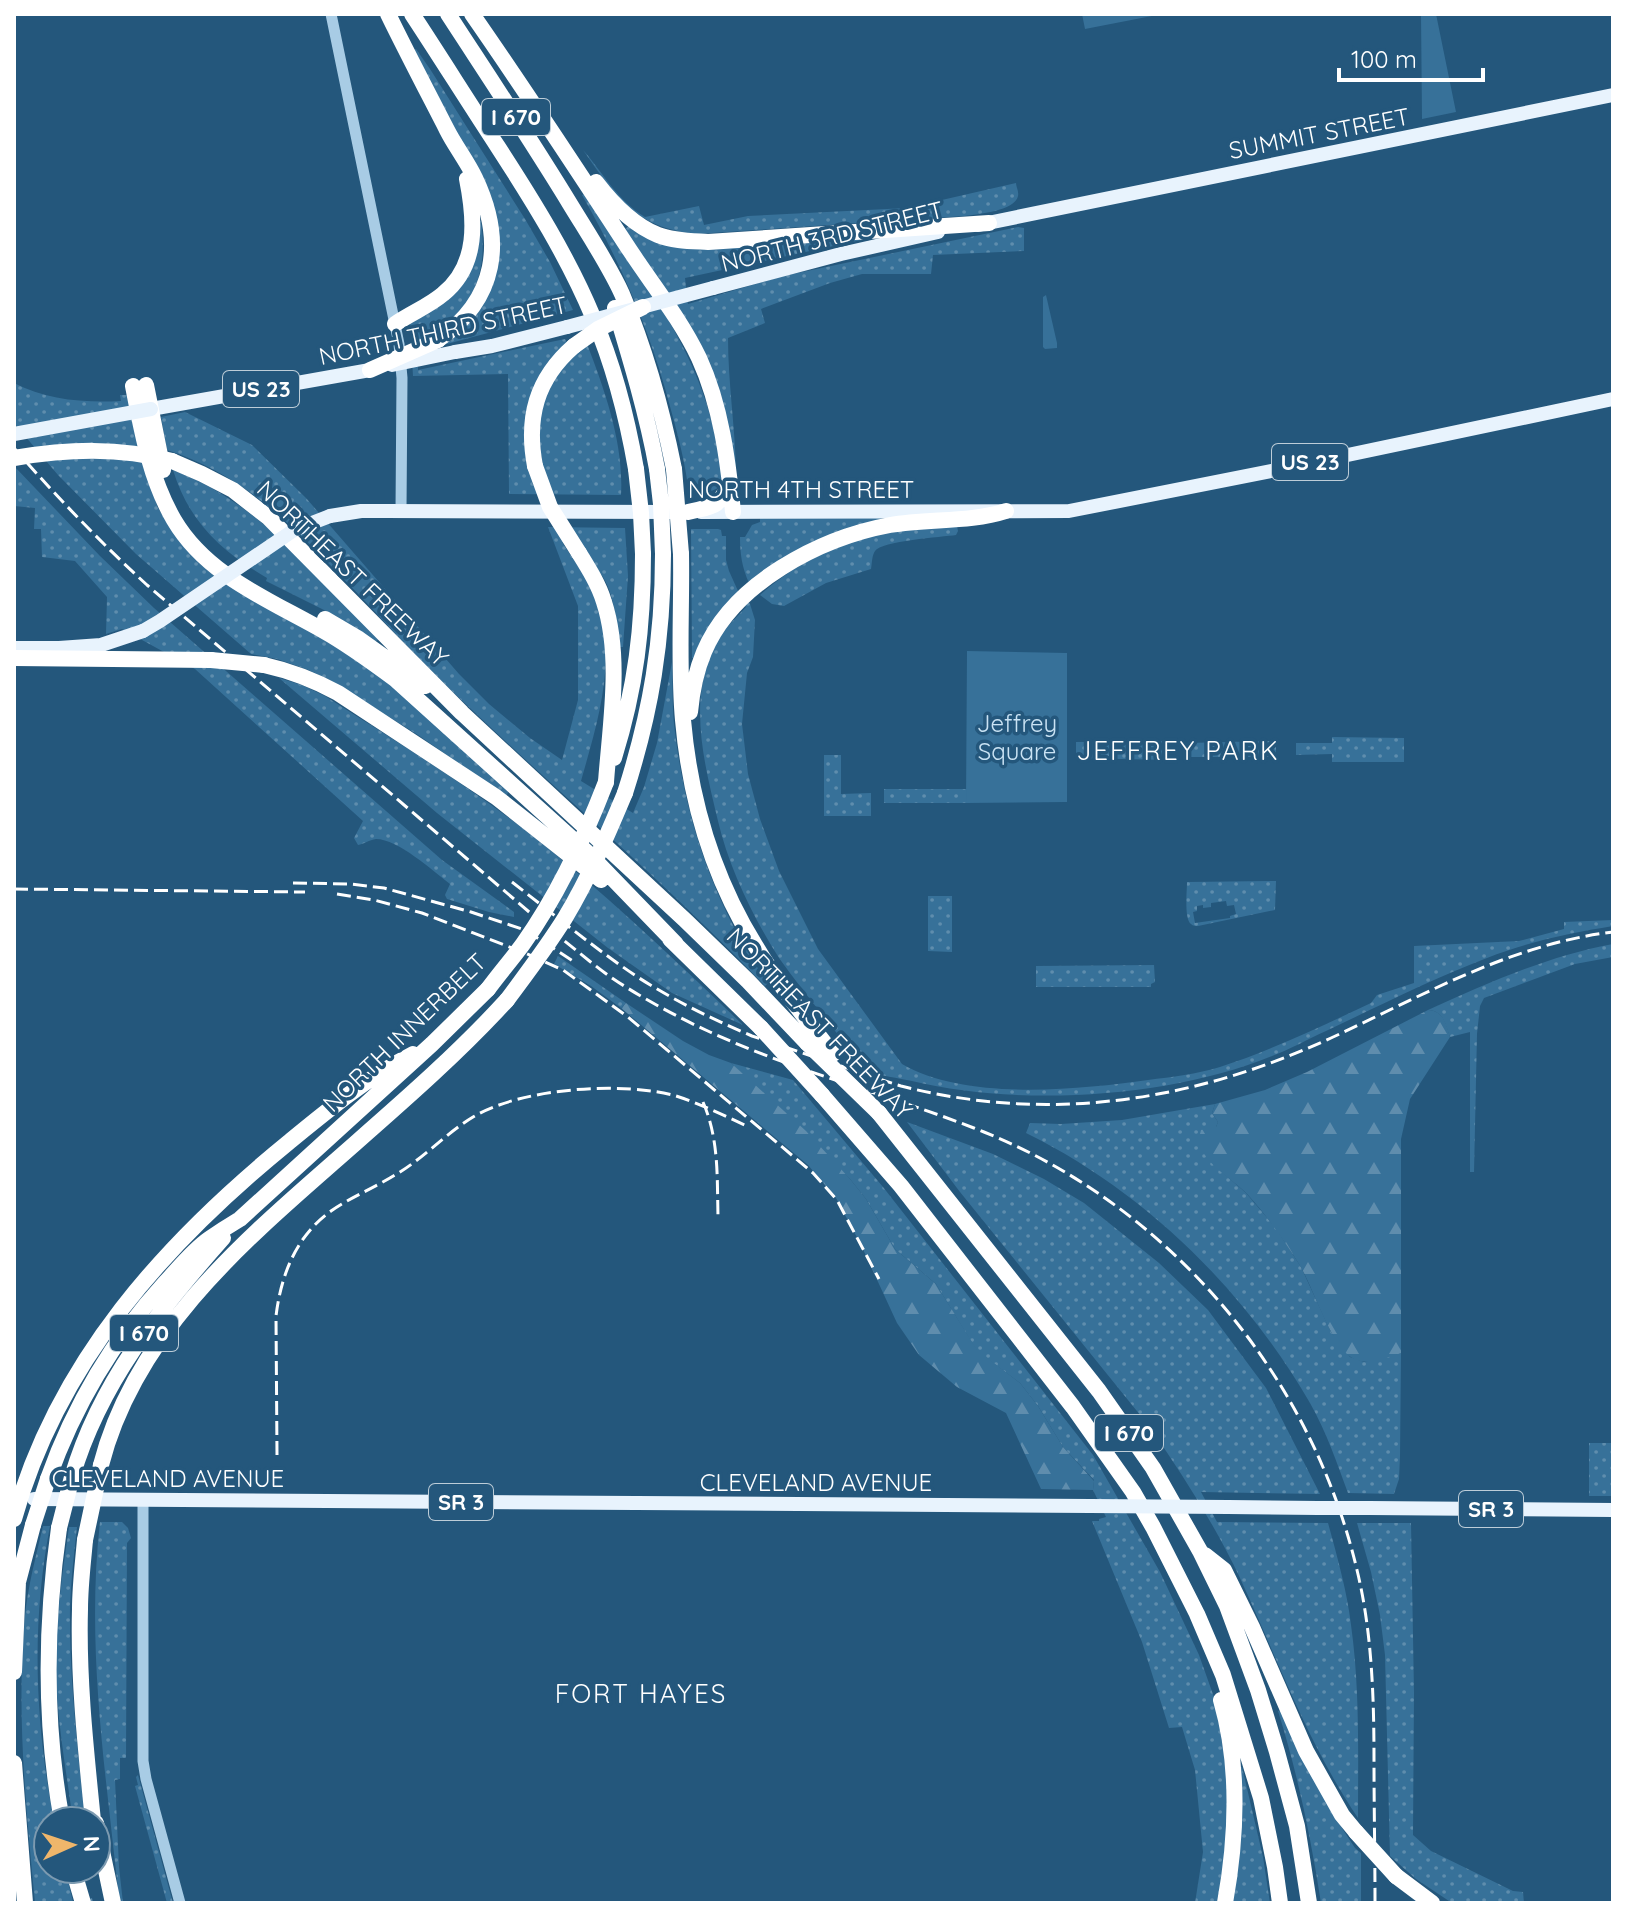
<svg xmlns="http://www.w3.org/2000/svg" width="1627" height="1917" font-family="Quicksand,sans-serif">
  <defs>
    <pattern id="grass-dots" width="8" height="8" patternUnits="userSpaceOnUse" patternTransform="scale(2)"><rect width="8" height="8" fill="#377199"/><path d="M2 2h.1M6 6h.1" fill="none" stroke="#5f8dad" stroke-width="1.8" stroke-linecap="round"/></pattern>
    <pattern id="forest-firs" width="22" height="20" patternUnits="userSpaceOnUse" patternTransform="scale(2)"><rect width="22" height="20" fill="#377199"/><path d="M5 1l3.5 6h-7zM16 11l3.5 6h-7z" fill="#5f8dad"/></pattern>
  </defs>
  <rect width="100%" height="100%" fill="#24577c"/>
  <path fill="url(#grass-dots)" fill-rule="evenodd" d="M416,49L430,69L525,219L550,262L573,310L447,344L446,342L498,256L414,50Z
    M583,150C603,173 618,201 645,217L699,206L704,225L748,216L907,208L1016,183C1016,187 1019,191 1018,196C1015,211 977,214 965,216L696,234C634,227 616,197 583,150Z
    M585,194C637,272 698,347 716,440C719,457 725,473 718,488L707,493L689,495C686,466 679,439 671,410C651,333 622,265 582,195Z
    M479,221H481C489,278 470,317 418,342V370L565,339L567,343L551,361L526,458L533,485L548,484C536,444 533,406 560,370C567,361 578,352 587,344C605,391 624,444 621,495L509,494L508,374L413,376L410,324L441,305L454,293Z
    M629,226L643,233L861,237V240L685,278L688,304L783,276L1018,227L1024,228V251L933,255L931,274H862L830,283L761,309L765,323L728,338C728,382 735,426 736,470L725,414L625,229Z
    M14,383C46,400 85,403 121,401L120,395H127L152,491L158,508L169,526L200,564L219,580L299,624L370,669L413,703L509,791L506,796L418,735L330,680L306,669L277,659L251,654L136,554L58,475L14,423Z
    M185,412L252,445L306,498L459,674L489,704L530,738L562,760L578,700V606L548,527L625,528L628,576L623,647H620C616,622 615,589 597,569C589,559 573,548 562,542C572,558 584,573 592,590C621,651 598,720 581,781L633,813L644,787L657,743L672,662C673,682 672,703 674,724C684,817 714,906 768,983L765,986C667,884 558,792 455,694C415,656 377,613 337,572C286,519 239,473 167,450L161,417Z
    M14,466L100,556L154,608L442,860L514,912V917L489,912L447,899L445,895L450,884C433,871 398,839 376,839C369,840 364,844 358,845L354,838L363,821L195,669L122,629L106,634L107,597L75,561L42,557L41,529H34L35,508L14,506Z
    M173,470C258,502 317,575 379,639L375,642L336,616L266,581L267,578C221,551 189,522 173,470Z
    M880,516L881,521L749,583C742,567 740,554 740,537H745L752,525L760,522V517Z
    M957,526L958,531L956,535C942,537 881,541 875,551C872,555 872,563 871,569L826,583L784,606L772,604L760,595C797,562 845,538 894,531C915,528 936,528 957,526Z
    M691,529H718L721,530L722,536H726V560L729,571L738,591L750,604L755,620L753,657L747,673L742,724L748,774L760,819L779,871L818,949L902,1064C966,1101 1077,1090 1148,1080C1172,1077 1197,1074 1220,1067C1272,1050 1322,1026 1371,1003L1377,995L1414,983V946L1519,941L1564,929V922L1613,920V926C1570,933 1527,942 1487,958C1432,979 1379,1006 1326,1031C1308,1039 1291,1049 1272,1056C1169,1098 1020,1107 912,1081C899,1078 879,1076 868,1071C859,1066 845,1044 839,1036C819,1010 798,985 779,958C753,917 729,868 718,821C703,758 684,689 724,631C730,623 739,615 746,607L736,597L695,658H692Z
    M279,678L302,685L325,696C394,740 464,783 529,833C604,892 674,959 743,1025L672,993L608,948L437,813Z
    M1332,737L1404,738V762H1332V754L1296,755V743H1332Z
    M1168,741V760L1076,758V742Z
    M1276,741V757H1186V743Z
    M824,755H841V794L871,793V816H824Z
    M884,789H967L966,803H884Z
    M1276,881L1275,910L1198,926C1196,926 1193,926 1191,924C1184,919 1187,891 1187,882ZM1226,901L1227,906L1234,905L1236,914L1230,916V918L1195,923L1193,912L1197,911V906L1203,905V908L1211,907V903Z
    M928,896H952V952L928,951Z
    M1613,944V957L1575,964L1484,998L1480,1006L1477,1034L1474,1172H1470V1032L1450,1037C1445,1024 1444,1011 1428,1010C1488,983 1548,956 1613,944Z
    M558,956L626,1003L621,1008L591,986L554,964Z
    M1154,965L1155,982L1151,984V987H1036V966Z
    M731,1063L793,1080L883,1187L1093,1455L1160,1572L1199,1655L1215,1700L1226,1766L1229,1821L1218,1903H1195L1203,1852L1195,1770L1182,1727L1169,1728L1142,1642L1092,1521H1099V1519L1106,1517L1093,1490L1094,1480L1063,1447L1038,1406L1020,1383L977,1351L936,1284L895,1249L866,1199L850,1179Z
    M1215,1104L1212,1113L1218,1122L1216,1127L1213,1164L1246,1193L1275,1227L1301,1267L1331,1332L1350,1357L1364,1362L1401,1353L1400,1456L1399,1479L1394,1494L1348,1493C1337,1463 1326,1431 1310,1403C1244,1289 1144,1191 1026,1133L1030,1123L1061,1124L1122,1120Z
    M907,1122L993,1154L1044,1179L1084,1203L1159,1263L1208,1310L1266,1388L1320,1494L1201,1492L1217,1522L1328,1523C1337,1556 1347,1591 1351,1625C1360,1689 1358,1754 1358,1818C1308,1744 1277,1658 1240,1578C1215,1525 1182,1474 1149,1426L960,1192Z
    M1589,1443H1613V1496H1589Z
    M100,1522H122L128,1528L131,1538L127,1543L126,1758H120V1779L115,1780L119,1867L123,1903H120L118,1889C105,1767 86,1645 100,1522Z
    M1357,1523H1411L1414,1693L1413,1835L1431,1851L1513,1891L1523,1892L1524,1903H1452L1416,1879L1390,1856L1385,1655L1380,1615L1371,1572Z
    M43,1526H50C31,1624 35,1723 54,1821H48V1869H65L73,1902L92,1898L93,1903H35C26,1808 16,1712 25,1616C28,1586 36,1556 43,1526Z
    M69,1527H77C74,1554 71,1580 70,1607C69,1678 78,1750 85,1821H74L71,1807C65,1763 57,1718 56,1673C55,1624 62,1576 69,1527Z
    M1282,1710C1303,1758 1325,1804 1355,1848L1361,1853V1903H1321C1311,1838 1298,1775 1278,1711Z
    M1242,1767L1263,1857L1270,1903H1230L1238,1768Z
    M138,1775L173,1903H167L135,1786L138,1785L136,1777Z"/>
  <path fill="url(#forest-firs)" d="M626,1003L683,1041L709,1055L731,1063L806,1131L850,1179L866,1199L895,1249L936,1284L977,1350L1020,1383L1038,1406L1063,1447L1094,1481L1093,1490L1041,1489L1006,1413L957,1387L919,1355L897,1323L861,1245L836,1198L808,1165L621,1008Z
    M1428,1010C1444,1011 1446,1024 1450,1037L1410,1099L1401,1139V1353C1386,1358 1368,1366 1354,1359C1331,1348 1313,1286 1299,1264C1284,1240 1267,1216 1248,1195C1231,1176 1192,1159 1201,1130L1216,1127L1218,1122L1212,1113L1215,1104L1265,1090L1307,1072Z"/>
  <path fill="#377199" d="M1082,14H1157V15L1085,29Z
    M1421,14H1436L1456,112L1422,119Z
    M1046,295L1057,343V348L1045,349L1043,347V297Z
    M967,651L1067,653V802L966,803Z"/>
  <g fill="none" stroke-linecap="round" stroke-linejoin="round">
    <path stroke="#a8cce5" stroke-width="11" d="M331,14L399,344L402,378L401,511
      M143,1501V1761L146,1779L180,1903"/>
    <path stroke="#e8f3fd" stroke-width="14" d="M978,225L1613,95
      M713,288L841,254L938,232
      M455,352L492,346L567,327
      M151,409L370,370
      M701,512L1069,511L1286,468L1613,399
      M330,516L361,511H386L672,512
      M14,648H59L101,645L143,631
      M34,1499L1090,1506
      M1228,1507L1318,1508
      M1369,1508L1613,1510"/>
    <path stroke="#fff" stroke-width="16" d="M388,14C407,53 427,91 447,130C455,146 467,161 475,178C505,241 497,299 438,340
      M412,14C441,58 469,103 498,147C533,201 568,257 593,317C614,366 627,417 636,469
      M448,14C489,77 531,140 570,204C587,232 609,265 622,294C646,351 662,409 674,469
      M472,14C525,90 576,168 627,246C651,283 680,318 699,358C721,406 728,460 733,512
      M596,182C612,203 633,225 658,235C673,241 691,241 708,242L989,223
      M615,308C631,361 647,414 657,469
      M395,324C411,313 429,306 443,294C479,265 475,219 467,179
      M146,385L163,470
      M133,386C142,432 150,479 174,520C207,576 270,600 324,631C349,645 372,662 395,679L590,855L676,944
      M172,461L202,474L233,490L269,518L462,713L685,920L748,981L807,1043
      M535,466C526,418 536,379 574,346
      M688,512C713,506 718,509 729,484
      M579,553C589,569 599,585 604,602C622,657 610,726 606,782
      M681,554C682,609 678,665 683,720C690,799 713,877 755,945C778,984 806,1019 833,1054
      M325,619L359,639L425,686
      M14,658L211,660
      M264,665C291,671 314,680 338,693L496,797L601,880
      M690,712C692,691 696,671 704,652C733,583 820,538 890,525C929,518 969,523 1006,511
      M614,758C636,687 643,627 643,554
      M625,793C651,712 663,640 663,554
      M670,939L761,1028
      M822,1095L901,1186L1073,1407L1133,1492L1153,1527L1197,1614L1223,1675L1261,1798L1275,1867L1280,1903
      M879,1113L1099,1391L1153,1468L1200,1551L1227,1606L1258,1690L1277,1752L1297,1826L1309,1903
      M101,1465C134,1336 238,1246 334,1162C393,1110 454,1058 507,1000
      M72,1477C100,1382 159,1310 223,1238
      M48,1479C74,1406 113,1340 165,1283C179,1268 192,1251 209,1239C219,1232 230,1225 240,1219L432,1044L488,989
      M14,1519C58,1361 165,1243 289,1142C328,1110 368,1077 413,1054
      M59,1528C45,1626 44,1723 62,1821
      M85,1540C83,1563 80,1586 80,1609C78,1679 86,1751 93,1821
      M1205,1555L1224,1570L1252,1627L1306,1751L1342,1815L1356,1832
      M14,1672L18,1582L33,1525
      M1221,1700C1240,1766 1237,1836 1225,1903
      M14,1763L25,1903
      M96,1823L113,1903
      M73,1869L83,1903
      M1396,1876L1432,1903"/>
    <path stroke="#fff" stroke-width="3" stroke-dasharray="14 6" stroke-linecap="butt" d="M14,448C56,496 100,542 147,585L549,929C568,943 586,959 605,973C634,994 677,1017 710,1032C799,1073 894,1096 984,1132C1170,1207 1311,1375 1357,1570C1372,1632 1374,1697 1374,1761C1374,1808 1375,1856 1375,1903
      M512,882C553,914 593,947 636,976C673,1000 712,1019 752,1036C785,1047 817,1058 850,1069C867,1074 884,1081 901,1086C1050,1124 1194,1101 1331,1038C1422,996 1511,944 1613,932
      M293,883L350,884L384,888L471,912L525,930L573,961
      M14,889L305,892
      M337,894L374,900L422,913L525,953L563,970L628,1017L813,1173L837,1200L879,1279
      M703,1102C719,1139 717,1176 718,1216
      M277,1455L276,1316C281,1275 296,1236 331,1211C351,1197 374,1188 395,1175C423,1159 445,1134 473,1117C521,1088 622,1081 676,1096C701,1104 725,1116 749,1127"/>
    <path stroke="#e8f3fd" stroke-width="14" d="M567,327L713,288
      M392,365L455,352
      M14,434L151,409
      M143,631L160,621L294,530L330,516
      M1090,1506L1228,1507
      M1318,1508H1369"/>
    <path stroke="#fff" stroke-width="16" d="M574,346L598,329L643,307
      M370,370L438,340
      M14,458C68,449 119,447 172,461
      M535,466L550,507L579,553
      M636,469L641,513L643,554
      M657,469L661,504L663,554
      M674,469L681,554
      M211,660L264,665
      M488,989C499,974 512,959 523,944C558,895 584,839 606,782
      M507,1000C527,973 547,947 565,918C589,878 607,836 625,793
      M761,1028L822,1095
      M807,1043L879,1113
      M33,1525L48,1479
      M59,1528L72,1477
      M85,1540L101,1465
      M1356,1832L1396,1876"/>
  </g>
  <g text-anchor="middle" dominant-baseline="central" stroke-width="7" stroke-linejoin="round" paint-order="stroke">
    <g fill="#24577c" stroke="#bdcdd8" stroke-width="2">
      <rect x="482" y="99" width="68" height="36" rx="6"/>
      <rect x="223" y="371" width="76" height="36" rx="6"/>
      <rect x="1272" y="444" width="76" height="36" rx="6"/>
      <rect x="110" y="1315" width="68" height="36" rx="6"/>
      <rect x="1095" y="1415" width="68" height="36" rx="6"/>
      <rect x="429" y="1484" width="64" height="36" rx="6"/>
      <rect x="1459" y="1491" width="64" height="36" rx="6"/>
    </g>
    <g font-size="22" font-weight="bold" fill="#fff">
      <text x="516" y="117">I 670</text>
      <text x="261" y="389">US 23</text>
      <text x="1310" y="462">US 23</text>
      <text x="144" y="1333">I 670</text>
      <text x="1129" y="1433">I 670</text>
      <text x="461" y="1502">SR 3</text>
      <text x="1491" y="1509">SR 3</text>
    </g>
    <g font-size="24" fill="#fff" stroke="#24577c">
      <text transform="translate(1319 133) rotate(-11)">SUMMIT STREET</text>
      <text transform="translate(832 236) rotate(-14)">NORTH 3RD STREET</text>
      <text transform="translate(443 330) rotate(-12)">NORTH THIRD STREET</text>
      <text x="801" y="489">NORTH 4TH STREET</text>
      <text transform="translate(353 573) rotate(44)">NORTHEAST FREEWAY</text>
      <text transform="translate(820 1023) rotate(46)">NORTHEAST FREEWAY</text>
      <text transform="translate(404 1032) rotate(-44)">NORTH INNERBELT</text>
      <text x="168" y="1478">CLEVELAND AVENUE</text>
      <text x="816" y="1482">CLEVELAND AVENUE</text>
    </g>
    <g font-size="24" fill="#cae3f4" stroke="#24577c">
      <text x="1017" y="723">Jeffrey<tspan x="1017" dy="28">Square</tspan></text>
    </g>
    <g font-size="26" letter-spacing="2" fill="#fff" stroke="#24577c">
      <text x="1178" y="750">JEFFREY PARK</text>
      <text x="641" y="1693">FORT HAYES</text>
    </g>
  </g>
  <rect width="1627" height="1917" fill="none" stroke="#ffffff" stroke-width="32"/>
  <g transform="translate(72 1845) rotate(87)"><circle r="38" fill="#24577c" stroke="#7c9ab0" stroke-width="2"/>
  <path d="M0-6L14 30L0 20L-14 30Z" fill="#efb66b"/>
  <text y="-12" font-size="22" font-weight="bold" text-anchor="middle" fill="#ffffff">N</text>
  </g>
  <path d="M1339 68v12h144v-12" fill="none" stroke="#ffffff" stroke-width="4"/>
  <text x="1351" y="68" font-size="24" fill="#ffffff" stroke="#24577c" stroke-width="6" paint-order="stroke">100 m</text>
</svg>
